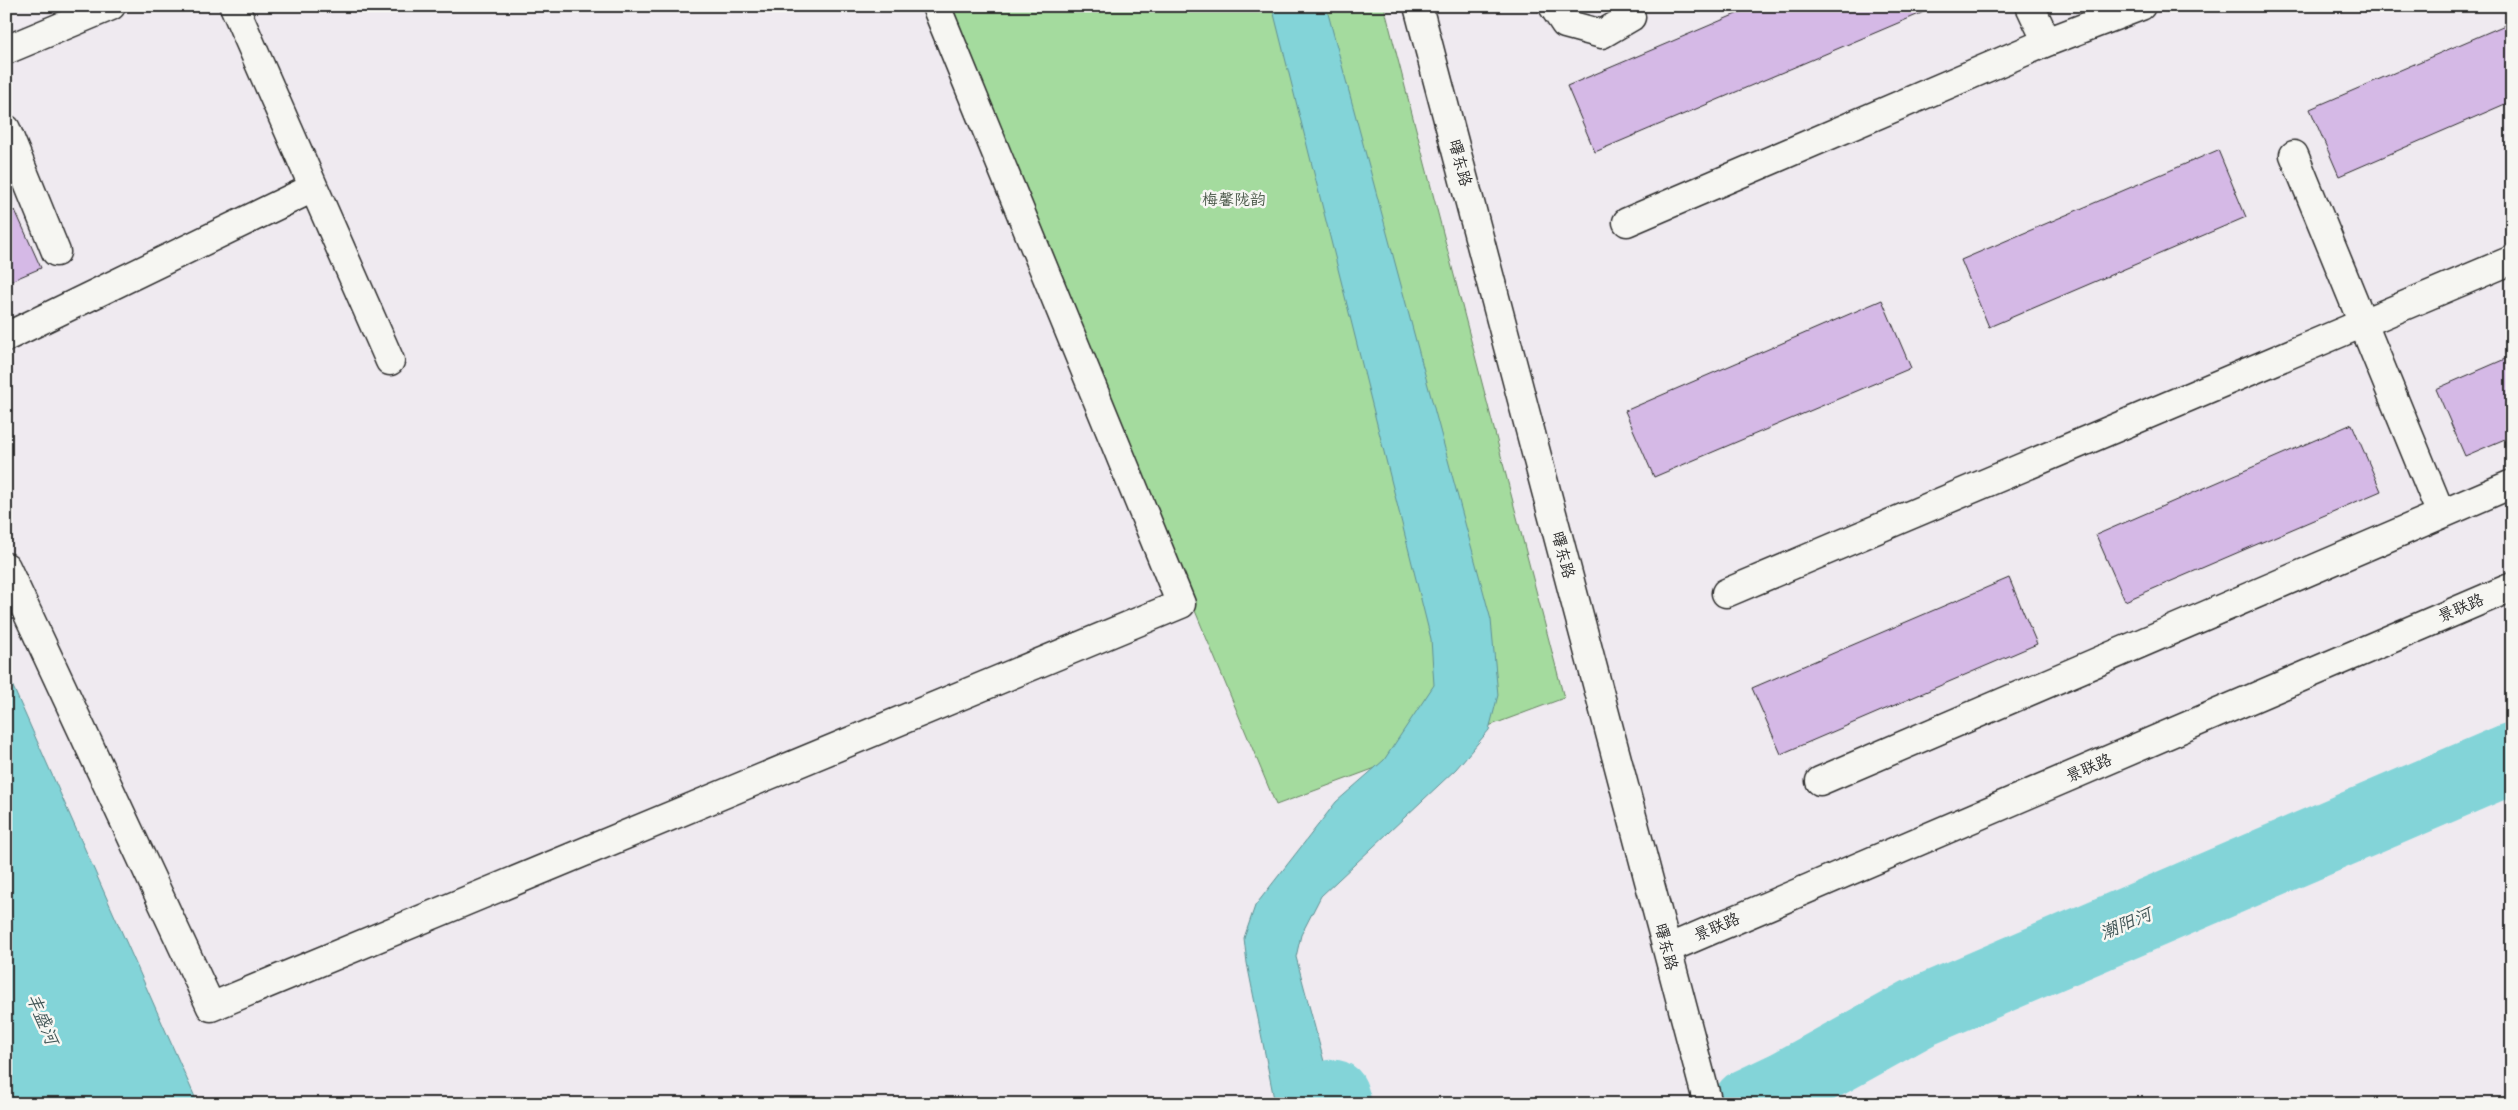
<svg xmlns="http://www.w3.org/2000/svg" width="2518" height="1110" font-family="Pangolin,'LXGW WenKai TC',sans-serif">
  <rect width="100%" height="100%" fill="#efeaf0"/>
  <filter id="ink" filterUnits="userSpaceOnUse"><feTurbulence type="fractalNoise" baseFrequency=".02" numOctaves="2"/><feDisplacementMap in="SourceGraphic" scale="10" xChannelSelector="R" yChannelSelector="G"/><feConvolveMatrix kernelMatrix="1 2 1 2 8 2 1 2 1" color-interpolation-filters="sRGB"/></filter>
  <g filter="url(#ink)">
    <path fill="#a4db9e" stroke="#688364" d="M943,6H1384L1564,698L1276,805Z"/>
    <path fill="#83d4d8" stroke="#609093" d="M1272,6H1326L1491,620L1498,695L1489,730L1456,769L1321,896L1301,935L1296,957L1333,1095L1312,1104H1275L1247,963L1244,938L1255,906L1336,802L1384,760L1434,685L1431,639Z
      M6,671L198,1104H6Z"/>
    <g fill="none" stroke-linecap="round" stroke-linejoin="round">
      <path stroke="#83d4d8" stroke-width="71" d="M1312,1104L1333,1095L1336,1104
        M1748,1104L1788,1085L1918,1013L2512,758"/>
    </g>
    <path fill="#d5b9e6" stroke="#2b2b2b" d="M1755,6H1938L1595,152L1567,86Z
      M2512,22V101L2339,176L2310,109Z
      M2218,150L2246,217L1989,327L1961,260Z
      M15,210L41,268L6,283V214Z
      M1882,300L1911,368L1654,477L1625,411Z
      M2512,356V436L2465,456L2436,389Z
      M2352,424L2381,491L2125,601L2096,535Z
      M2009,578L2037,644L1781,754L1752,688Z"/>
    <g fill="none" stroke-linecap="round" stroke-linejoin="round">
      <defs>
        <path id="minor" d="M234,6L390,361
          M1418,6L1708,1104
          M1553,6L1565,24L1602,34L1631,17
          M2030,6L2047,42
          M6,50L111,6
          M6,129L56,252
          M2294,155L2441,514
          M1627,222L2047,42L2141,6
          M6,337L313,188
          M6,567L211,1007L1181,604L936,6
          M1726,593L2512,260
          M1820,781L2512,484
          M1667,949L2512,587"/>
      </defs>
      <use href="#minor" stroke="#2b2b2b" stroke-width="31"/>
      <use href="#minor" stroke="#f6f6f2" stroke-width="28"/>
    </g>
  </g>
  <g text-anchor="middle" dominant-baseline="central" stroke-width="5" stroke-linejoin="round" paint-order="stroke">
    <g font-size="16" fill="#2b2b2b" stroke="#f6f6f2">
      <text transform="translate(1460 163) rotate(75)">曙东路</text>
      <text transform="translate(1563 555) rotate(75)">曙东路</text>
      <text transform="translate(2461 608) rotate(-23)">景联路</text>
      <text transform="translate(2089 768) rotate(-23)">景联路</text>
      <text transform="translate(1717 927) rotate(-23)">景联路</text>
      <text transform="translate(1666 947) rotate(75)">曙东路</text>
    </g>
    <g font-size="16" fill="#495748" stroke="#f6f6f2">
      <text x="1234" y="200">梅馨陇韵</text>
    </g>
    <g font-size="18" font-style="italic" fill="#415556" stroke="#f6f6f2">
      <text transform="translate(2126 924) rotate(-23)">潮阳河</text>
      <text transform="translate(42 1019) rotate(67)">丰盛河</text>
    </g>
  </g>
  <rect width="2518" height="1110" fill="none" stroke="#f6f6f2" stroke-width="25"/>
  <rect x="12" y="12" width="2493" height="1085" fill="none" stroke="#2b2b2b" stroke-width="2" filter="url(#ink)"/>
</svg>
